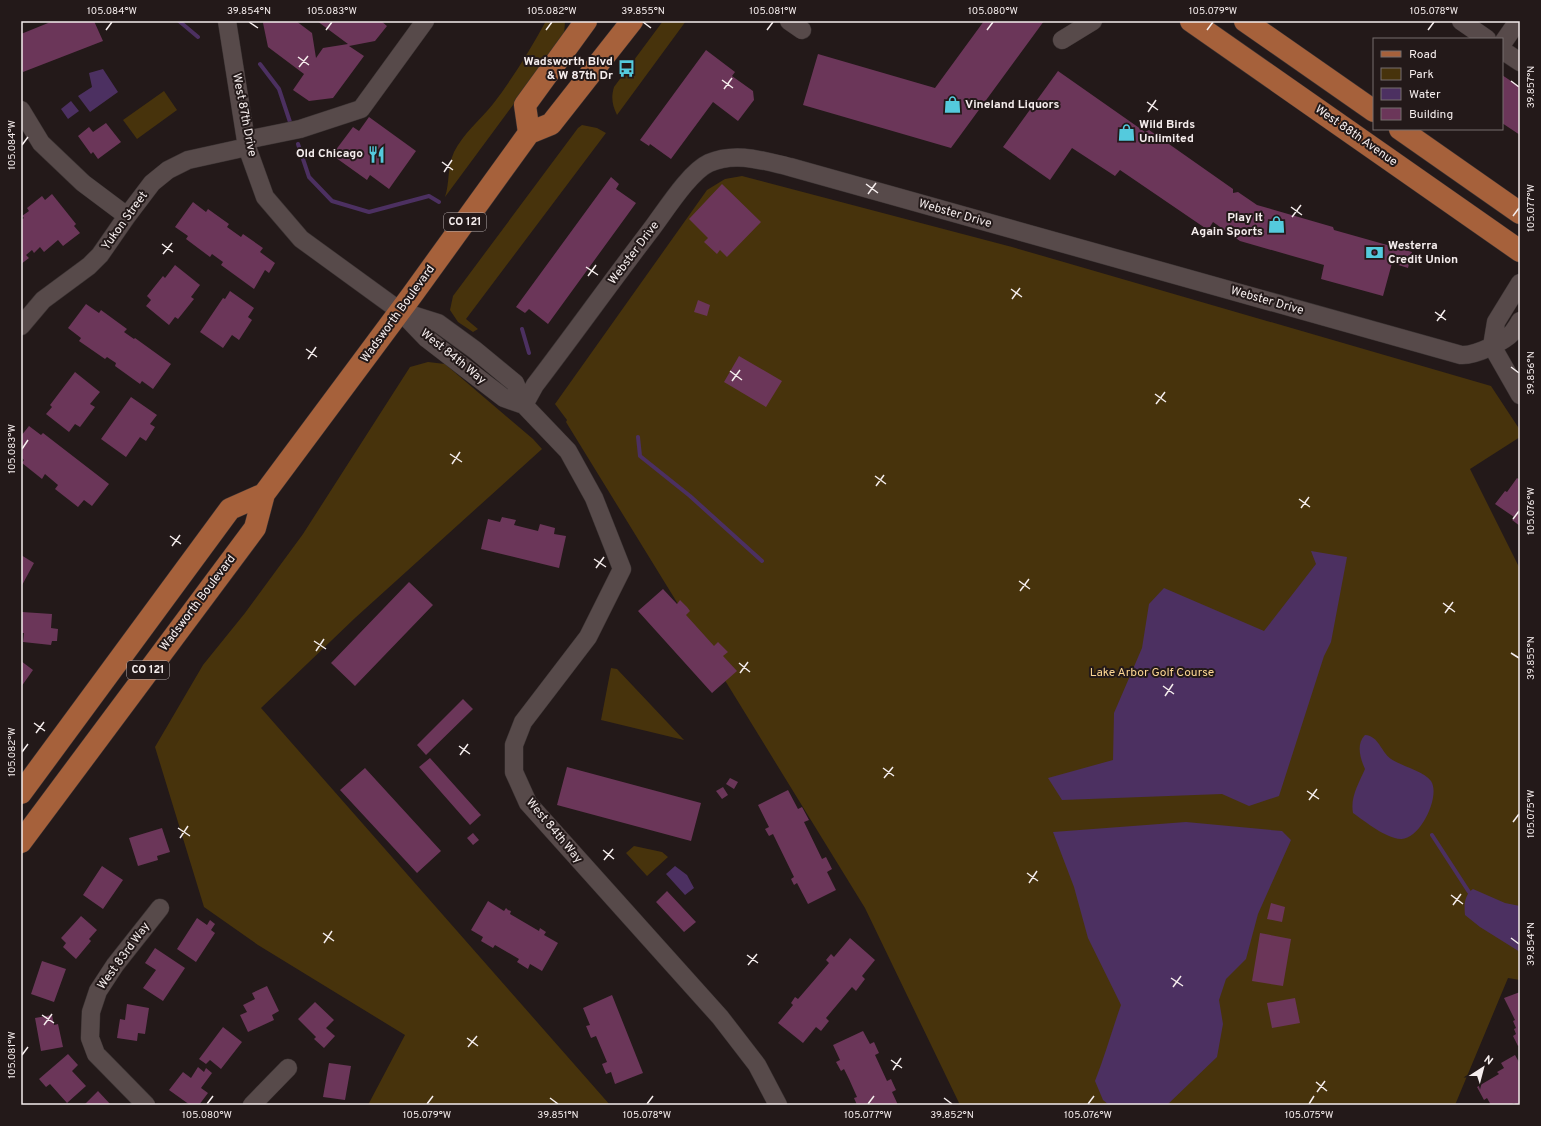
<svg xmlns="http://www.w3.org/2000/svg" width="1541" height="1126" font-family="Overpass,sans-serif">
  <rect width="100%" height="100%" fill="#231919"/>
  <path fill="#47330c" d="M546,21H565L564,36L445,197C450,182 447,167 454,152C463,134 480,120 493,104C513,78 530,50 546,21Z
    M663,21H686L617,115C612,105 611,97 614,87Z
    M164,91L177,110L137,139L123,120Z
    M582,125L597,128L606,133L466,319L478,329L473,332L458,322L450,310L453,296L578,128Z
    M742,176L1012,247L1491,386L1520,430V437L1470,469L1520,569V980L1508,978L1455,1105H960L865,908L566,422L567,420L555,404L707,190L725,179Z
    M428,362L445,364L533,439L542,449L355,618L261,708L610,1105H368L405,1035L258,945L204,907L155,747L203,665L245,613L303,534L410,367Z
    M611,668L617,669L684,740L601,720Z
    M634,846L662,852L668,857L647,876L626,853Z"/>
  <path fill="#4c3061" d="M103,69L118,92L90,112L78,96L92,87L89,73Z
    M71,101L79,111L68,119L61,109Z
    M1311,551L1347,557L1331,642L1324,656L1279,796L1249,806L1222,794L1062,800L1048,778L1113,760L1114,713L1142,648L1149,604L1164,588L1264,631L1316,564Z
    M1365,735C1379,736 1381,752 1391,759C1401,766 1424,771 1431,781C1441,796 1420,840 1401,839C1385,838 1366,822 1353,813C1350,797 1359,783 1365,769C1360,758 1356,744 1365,735Z
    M1186,822L1282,831L1291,840L1258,914L1246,959L1226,979L1219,1000L1223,1024L1217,1057L1167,1105H1109L1103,1100L1095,1081C1105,1056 1112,1030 1121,1005L1088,938L1074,887L1053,832Z
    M675,866L687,875L694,888L685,895L666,874Z
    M1473,889L1505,903L1520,906V952L1480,927L1465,915C1464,906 1464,895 1473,889Z"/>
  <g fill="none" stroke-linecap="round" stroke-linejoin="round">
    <path stroke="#4c3061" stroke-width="4" d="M179,21L198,37
      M260,64L279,89L291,125
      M298,144L309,177L332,201L369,212L429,196L439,202
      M522,329L529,353
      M638,437L640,456L690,496L762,561
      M1432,835L1469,892"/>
  </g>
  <path fill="#6b3659" d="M53,21H94L103,41L23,72L21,66V34Z
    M264,21H296L312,33L316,58L323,48L348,44L317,21H381L387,26L375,41L349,46L364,56L333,98L309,101L293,90L304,74L268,47L263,23Z
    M984,21H1044L951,148L803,105L818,54L935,88Z
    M706,50L735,72L732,76L753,91L754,100L738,121L713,102L671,159L650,144L649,146L640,140Z
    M1058,71L1145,132L1149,130L1233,189V193L1238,192L1257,205L1333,227L1334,230L1412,252L1408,268L1392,263L1383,296L1321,279L1324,265L1240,241L1213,222L1208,230L1120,170L1115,176L1072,148L1050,180L1003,147Z
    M1502,75L1520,87V135L1502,123Z
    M369,117L416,151L389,189L370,175L367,180L332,155L353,127L359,131Z
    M106,123L121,142L98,159L93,152L91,154L78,136L89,127L93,132Z
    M611,177L619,184L616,189L636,203L548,324L529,309L525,313L516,307Z
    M722,184L761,222L727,257L720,250L717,254L704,242L708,238L689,219Z
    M52,194L76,224L74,226L80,233L63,246L58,240L44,252L40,247L34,253L32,250L26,255L29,258L21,264V220L24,218L22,216L29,211L27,208L42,196L45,200Z
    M193,202L206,212L208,209L229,224L227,227L241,237L243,234L263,248L260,252L275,263L269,273L265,270L254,289L221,265L223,262L212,254L210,257L186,239L188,236L175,227Z
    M175,265L200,285L191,297L194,299L178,319L175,317L169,325L146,306L151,300L147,296L163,276L165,278Z
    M230,291L254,308L248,317L252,320L239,340L232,335L223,348L200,332L223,298L225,299Z
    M698,300L710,305L707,316L694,312Z
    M86,304L99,313L101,310L127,329L124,332L134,339L135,338L171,364L153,389L142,381L140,384L115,366L116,363L107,357L105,359L79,341L81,338L68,328Z
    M739,356L782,381L766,407L724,382Z
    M75,372L100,392L90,404L95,407L80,427L75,424L69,432L46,414L52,407L50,405Z
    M131,397L157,415L150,424L155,427L146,441L140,437L126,457L101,439Z
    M29,426L41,435L43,433L109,484L92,506L84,500L78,507L55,489L58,485L45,474L42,479L22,463L24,460L21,457V436Z
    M1517,478L1520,480V526L1512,520L1514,517L1495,504L1505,491L1507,492Z
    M502,517L516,520L514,525L538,531L540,524L555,528L554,534L566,536L559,568L481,549L488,519L500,522Z
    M21,555L34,563L21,587Z
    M409,582L433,605L355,686L331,663Z
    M663,589L677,604L680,600L687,607L690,611L686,615L714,646L718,642L728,652L723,656L737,671L712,693L638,611Z
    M22,612L52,614L51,628L58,629L57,641H52L51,645L23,642L24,633H21Z
    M21,661L33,670L21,687Z
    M463,699L473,709L426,755L417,745Z
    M430,758L481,815L470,825L419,767Z
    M567,767L701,803L691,841L557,805Z
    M365,768L441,851L417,873L340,790Z
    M730,778L738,782L734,789L726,784Z
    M723,787L728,795L722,799L716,791Z
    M788,790L798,809L802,807L809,820L804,822L822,859L826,857L832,869L827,872L836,890L808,904L797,883L794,885L791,879L794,877L773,834L769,836L765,829L769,827L758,805Z
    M162,828L170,852L157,856L158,860L138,866L129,838Z
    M473,833L479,840L473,845L467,838Z
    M102,866L123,880L103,909L83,895Z
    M667,891L696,922L684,932L656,902Z
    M488,901L504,911L506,908L508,910L511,911L510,914L539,931L540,928L546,932L544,935L558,943L542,971L530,964L528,969L517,962L519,959L495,945L493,948L481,941L483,937L471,930Z
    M1271,903L1285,907L1282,922L1267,919Z
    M81,916L97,930L89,939L91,941L76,959L63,947L66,943L61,938Z
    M197,918L207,925L210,920L215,924L211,930L215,933L196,962L177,949Z
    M1260,933L1291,939L1283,986L1252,981Z
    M850,938L875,960L862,976L865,979L856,991L852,987L826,1018L829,1021L821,1031L816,1027L803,1043L778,1023L793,1005L791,1003L795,997L798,999L829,963L826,960L831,954L834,957Z
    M155,948L185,968L163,1001L143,988L156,970L145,963Z
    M42,961L66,969L54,1002L31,994Z
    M267,986L279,1011L272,1015L274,1020L248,1032L240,1015L247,1012L243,1005L255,999L252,993Z
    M1520,992V1045L1518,1046L1513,1036L1516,1034L1514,1029L1516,1028L1513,1021L1515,1020L1504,998Z
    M612,995L643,1073L615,1084L611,1072L606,1074L602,1064L607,1062L596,1036L591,1038L586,1026L590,1025L583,1008Z
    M1295,998L1300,1023L1272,1028L1267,1003Z
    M315,1002L334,1020L326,1028L335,1036L324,1048L314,1039L316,1037L298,1019Z
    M127,1004L149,1008L145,1034L138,1033L137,1041L117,1038L120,1019L125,1020Z
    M52,1015L54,1025L58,1024L63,1047L41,1051L35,1018Z
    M223,1027L242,1042L221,1069L210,1060L206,1064L199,1059Z
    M863,1031L870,1044L874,1042L879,1053L875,1055L887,1081L891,1079L896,1090L892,1092L898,1105H857L854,1098L857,1097L849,1079L844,1069L841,1071L836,1062L840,1060L833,1045Z
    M68,1054L78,1065L72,1071L86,1086L67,1103L50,1084L46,1087L39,1079Z
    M1515,1055L1520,1064V1103L1517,1105L1514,1103L1510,1105H1491L1487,1098L1484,1100L1477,1087L1499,1074L1497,1072L1504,1068L1501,1063Z
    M329,1063L351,1066L345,1100L323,1097Z
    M198,1067L204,1072L206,1068L212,1073L201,1088L208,1093L199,1105H190L169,1090L183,1072L191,1078Z
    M98,1091L111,1105H84Z"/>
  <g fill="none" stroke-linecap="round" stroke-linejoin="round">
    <defs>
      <path id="minor" d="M227,21L247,147L265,197L301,239L400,311L426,338L504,398L524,405
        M789,21L802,30
        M1461,21L1487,39
        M1062,40L1093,21
        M1502,44L1518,21
        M1502,50L1520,62
        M21,110L41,143L83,183L127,216
        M246,140L300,129L361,109L425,21
        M400,311L438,323L475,350L515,383L524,405L568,451L594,498L622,569L588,637L523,722L514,745V772L528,803L720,1017L757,1065L778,1105
        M21,326L43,300L89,266L100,255L127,216L152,183L168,170L188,160L247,147
        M1492,346L1496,322L1520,283
        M1492,346L1520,395
        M524,405L535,385C574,334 611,282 650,231C664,213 689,172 709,163C736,151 764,161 790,167L1461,355C1475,356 1504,342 1513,332C1515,329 1518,325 1520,321
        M146,1105L96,1054L90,1038L91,1012L98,991L115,965L160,908
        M252,1105L288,1068"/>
      <path id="major" d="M1191,21L1520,251
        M1245,21L1374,111
        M1400,129L1520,213
        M529,133L525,105L586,21
        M21,793L230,509L264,494
        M21,842L255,528L264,494L412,295L529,133L551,124L632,21"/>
    </defs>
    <use href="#minor" stroke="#3b3333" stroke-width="19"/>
    <use href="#major" stroke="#3b3333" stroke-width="23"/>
    <use href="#minor" stroke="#574a4a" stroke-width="18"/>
    <use href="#major" stroke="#a6613b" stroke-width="22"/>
  </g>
  <path fill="none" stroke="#f5eded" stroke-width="1.5" d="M249,22L258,28M643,22L651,28M106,30L112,22M326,30L332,22M546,30L552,22M767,30L773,22M987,30L993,22M1207,30L1213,22M1428,30L1434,22M298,57L309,65M299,67L308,56M722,80L733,88M1511,81L1519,87M724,89L732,78M1147,102L1158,110M1148,112L1156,100M22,145L28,137M442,162L453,170M444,172L452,160M866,184L878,193M868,194L876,183M1291,207L1302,215M1513,216L1519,208M1292,217L1301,205M162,244L173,252M163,254L172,243M586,267L598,275M588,276L596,265M1011,289L1022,297M1012,299L1020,288M1435,312L1446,320M1437,321L1445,310M306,349L317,357M308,359L316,347M1511,367L1519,373M730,371L742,380M732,381L740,370M1155,394L1166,402M1156,404L1165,392M22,449L28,440M450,454L462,462M452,464L460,452M875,476L886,484M876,486L884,475M1299,499L1310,507M1301,508L1309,497M1513,519L1519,511M170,536L181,544M172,546L180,535M594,559L606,567M596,568L604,557M1019,581L1030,589M1020,591L1029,579M1443,603L1455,612M1445,613L1453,602M314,641L326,649M316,651L324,639M1511,653L1519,658M739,663L750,672M740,673L748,662M1163,686L1174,694M1165,696L1173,684M34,723L45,731M36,733L44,722M459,746L470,754M22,752L28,744M460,755L468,744M883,768L894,776M884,778L893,767M1307,791L1319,799M1309,800L1317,789M1513,822L1519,814M178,828L190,836M180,838L188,826M603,850L614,859M604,860L613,849M1027,873L1038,881M1029,883L1037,871M1451,895L1463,904M1453,905L1461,894M323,933L334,941M1511,938L1519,944M324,943L332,931M747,955L758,963M748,965L757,954M1171,978L1183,986M1173,987L1181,976M42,1015L54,1023M44,1025L52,1014M467,1038L478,1046M468,1047L477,1036M22,1055L28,1047M891,1060L902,1068M893,1070L901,1058M1316,1082L1327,1091M1317,1092L1325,1081M550,1098L558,1104M944,1098L952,1104M207,1104L213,1096M427,1104L433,1096M647,1104L653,1096M868,1104L874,1096M1088,1104L1094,1096M1309,1104L1314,1096"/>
  <defs>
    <symbol id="bus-bare" viewBox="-9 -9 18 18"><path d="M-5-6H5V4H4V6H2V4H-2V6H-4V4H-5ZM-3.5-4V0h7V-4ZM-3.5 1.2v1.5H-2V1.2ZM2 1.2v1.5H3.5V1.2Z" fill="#54cadd" stroke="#231919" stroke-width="2.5" paint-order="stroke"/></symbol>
    <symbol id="shop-bare" viewBox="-9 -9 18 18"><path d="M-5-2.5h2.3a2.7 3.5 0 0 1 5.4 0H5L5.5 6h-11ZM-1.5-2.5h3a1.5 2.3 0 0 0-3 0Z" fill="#54cadd" stroke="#231919" stroke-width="2.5" paint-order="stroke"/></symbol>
    <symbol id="restaurant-bare" viewBox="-9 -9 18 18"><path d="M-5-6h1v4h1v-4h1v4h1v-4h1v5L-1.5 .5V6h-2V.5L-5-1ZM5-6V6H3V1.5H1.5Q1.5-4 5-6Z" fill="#54cadd" stroke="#231919" stroke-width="2.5" paint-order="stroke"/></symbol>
    <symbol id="bank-bare" viewBox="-9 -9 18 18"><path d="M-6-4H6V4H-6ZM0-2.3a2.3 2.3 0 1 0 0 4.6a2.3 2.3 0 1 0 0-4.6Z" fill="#54cadd" stroke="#231919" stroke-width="2.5" paint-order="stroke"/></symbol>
  </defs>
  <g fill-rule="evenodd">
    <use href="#bus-bare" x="614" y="56" width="25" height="25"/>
    <use href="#shop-bare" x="940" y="92" width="25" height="25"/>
    <use href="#shop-bare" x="1114" y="120" width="25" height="25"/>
    <use href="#restaurant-bare" x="364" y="142" width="25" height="25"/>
    <use href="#shop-bare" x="1264" y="212" width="25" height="25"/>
    <use href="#bank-bare" x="1362" y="240" width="25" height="25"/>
  </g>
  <g text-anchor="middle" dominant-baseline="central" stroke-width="4" stroke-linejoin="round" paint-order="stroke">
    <g fill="#231919" stroke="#b6adad" stroke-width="1">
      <rect x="444" y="213" width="42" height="18" rx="3"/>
      <rect x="127" y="661" width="42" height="18" rx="3"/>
    </g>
    <g font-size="11" font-weight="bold" fill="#f5eded">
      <text x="465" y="222">CO 121</text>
      <text x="148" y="670">CO 121</text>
    </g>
    <g font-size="12" font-weight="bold" fill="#f5eded" stroke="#231919" text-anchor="end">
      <text x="613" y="62">Wadsworth Blvd<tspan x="613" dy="14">&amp; W 87th Dr</tspan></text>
      <text x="965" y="105" text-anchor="start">Vineland Liquors</text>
      <text x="1139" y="125" text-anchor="start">Wild Birds<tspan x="1139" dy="14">Unlimited</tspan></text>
      <text x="363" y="154">Old Chicago</text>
      <text x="1263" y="218">Play It<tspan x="1263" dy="14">Again Sports</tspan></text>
      <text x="1388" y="246" text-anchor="start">Westerra<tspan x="1388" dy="14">Credit Union</tspan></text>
    </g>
    <g font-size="12" fill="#f5eded" stroke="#231919">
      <text transform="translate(244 115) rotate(79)">West 87th Drive</text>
      <text transform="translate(1356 136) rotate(35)">West 88th Avenue</text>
      <text transform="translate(955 214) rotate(16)">Webster Drive</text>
      <text transform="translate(125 221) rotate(-54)">Yukon Street</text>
      <text transform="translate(634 253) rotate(-53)">Webster Drive</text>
      <text transform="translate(1267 301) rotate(16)">Webster Drive</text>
      <text transform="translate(398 314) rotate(-54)">Wadsworth Boulevard</text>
      <text transform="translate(453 357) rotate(39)">West 84th Way</text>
      <text transform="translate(198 603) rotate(-53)">Wadsworth Boulevard</text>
      <text transform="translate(554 831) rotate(50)">West 84th Way</text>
      <text transform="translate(124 956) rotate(-54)">West 83rd Way</text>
    </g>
    <g font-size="12" fill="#fbd592" stroke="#231919">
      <text x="1152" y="673">Lake Arbor Golf Course</text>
    </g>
  </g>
  <rect width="1541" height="1126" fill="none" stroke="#231919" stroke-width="44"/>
  <rect x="1373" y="38" width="130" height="92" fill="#231919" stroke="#776e6e"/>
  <rect x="1381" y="51" width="20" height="6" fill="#a6613b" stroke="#776e6e"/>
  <text x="1409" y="58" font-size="12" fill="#f5eded">Road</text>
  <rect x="1381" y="68" width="20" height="12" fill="#47330c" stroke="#776e6e"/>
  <text x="1409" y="78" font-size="12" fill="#f5eded">Park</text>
  <rect x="1381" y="88" width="20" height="12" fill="#4c3061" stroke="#776e6e"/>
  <text x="1409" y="98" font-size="12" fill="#f5eded">Water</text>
  <rect x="1381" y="108" width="20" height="12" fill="#6b3659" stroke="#776e6e"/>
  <text x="1409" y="118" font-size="12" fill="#f5eded">Building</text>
  <g transform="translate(1483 1068) rotate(36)" stroke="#231919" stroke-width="3" paint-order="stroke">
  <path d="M0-3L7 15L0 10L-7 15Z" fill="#f5eded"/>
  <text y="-6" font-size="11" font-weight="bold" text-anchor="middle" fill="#f5eded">N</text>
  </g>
  <rect x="22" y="22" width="1497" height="1082" fill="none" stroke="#f5eded" stroke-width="1.5"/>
  <g font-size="10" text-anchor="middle" fill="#f5eded">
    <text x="112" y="14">105.084°W</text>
    <text x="249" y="14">39.854°N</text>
    <text x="332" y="14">105.083°W</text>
    <text x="552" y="14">105.082°W</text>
    <text x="643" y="14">39.855°N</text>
    <text x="773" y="14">105.081°W</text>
    <text x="993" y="14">105.080°W</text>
    <text x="1213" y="14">105.079°W</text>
    <text x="1434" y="14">105.078°W</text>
    <text transform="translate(1530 87) rotate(-90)" y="4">39.857°N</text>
    <text transform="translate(11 145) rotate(-90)" y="4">105.084°W</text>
    <text transform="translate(1530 208) rotate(-90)" y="4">105.077°W</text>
    <text transform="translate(1530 373) rotate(-90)" y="4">39.856°N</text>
    <text transform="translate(11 449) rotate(-90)" y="4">105.083°W</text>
    <text transform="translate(1530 511) rotate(-90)" y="4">105.076°W</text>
    <text transform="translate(1530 658) rotate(-90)" y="4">39.855°N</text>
    <text transform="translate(11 752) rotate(-90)" y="4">105.082°W</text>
    <text transform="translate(1530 814) rotate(-90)" y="4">105.075°W</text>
    <text transform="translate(1530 944) rotate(-90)" y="4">39.854°N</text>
    <text transform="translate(11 1055) rotate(-90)" y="4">105.081°W</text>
    <text x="207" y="1118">105.080°W</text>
    <text x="427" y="1118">105.079°W</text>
    <text x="558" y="1118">39.851°N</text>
    <text x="647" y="1118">105.078°W</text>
    <text x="868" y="1118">105.077°W</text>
    <text x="952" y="1118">39.852°N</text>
    <text x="1088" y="1118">105.076°W</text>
    <text x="1309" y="1118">105.075°W</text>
  </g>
</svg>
